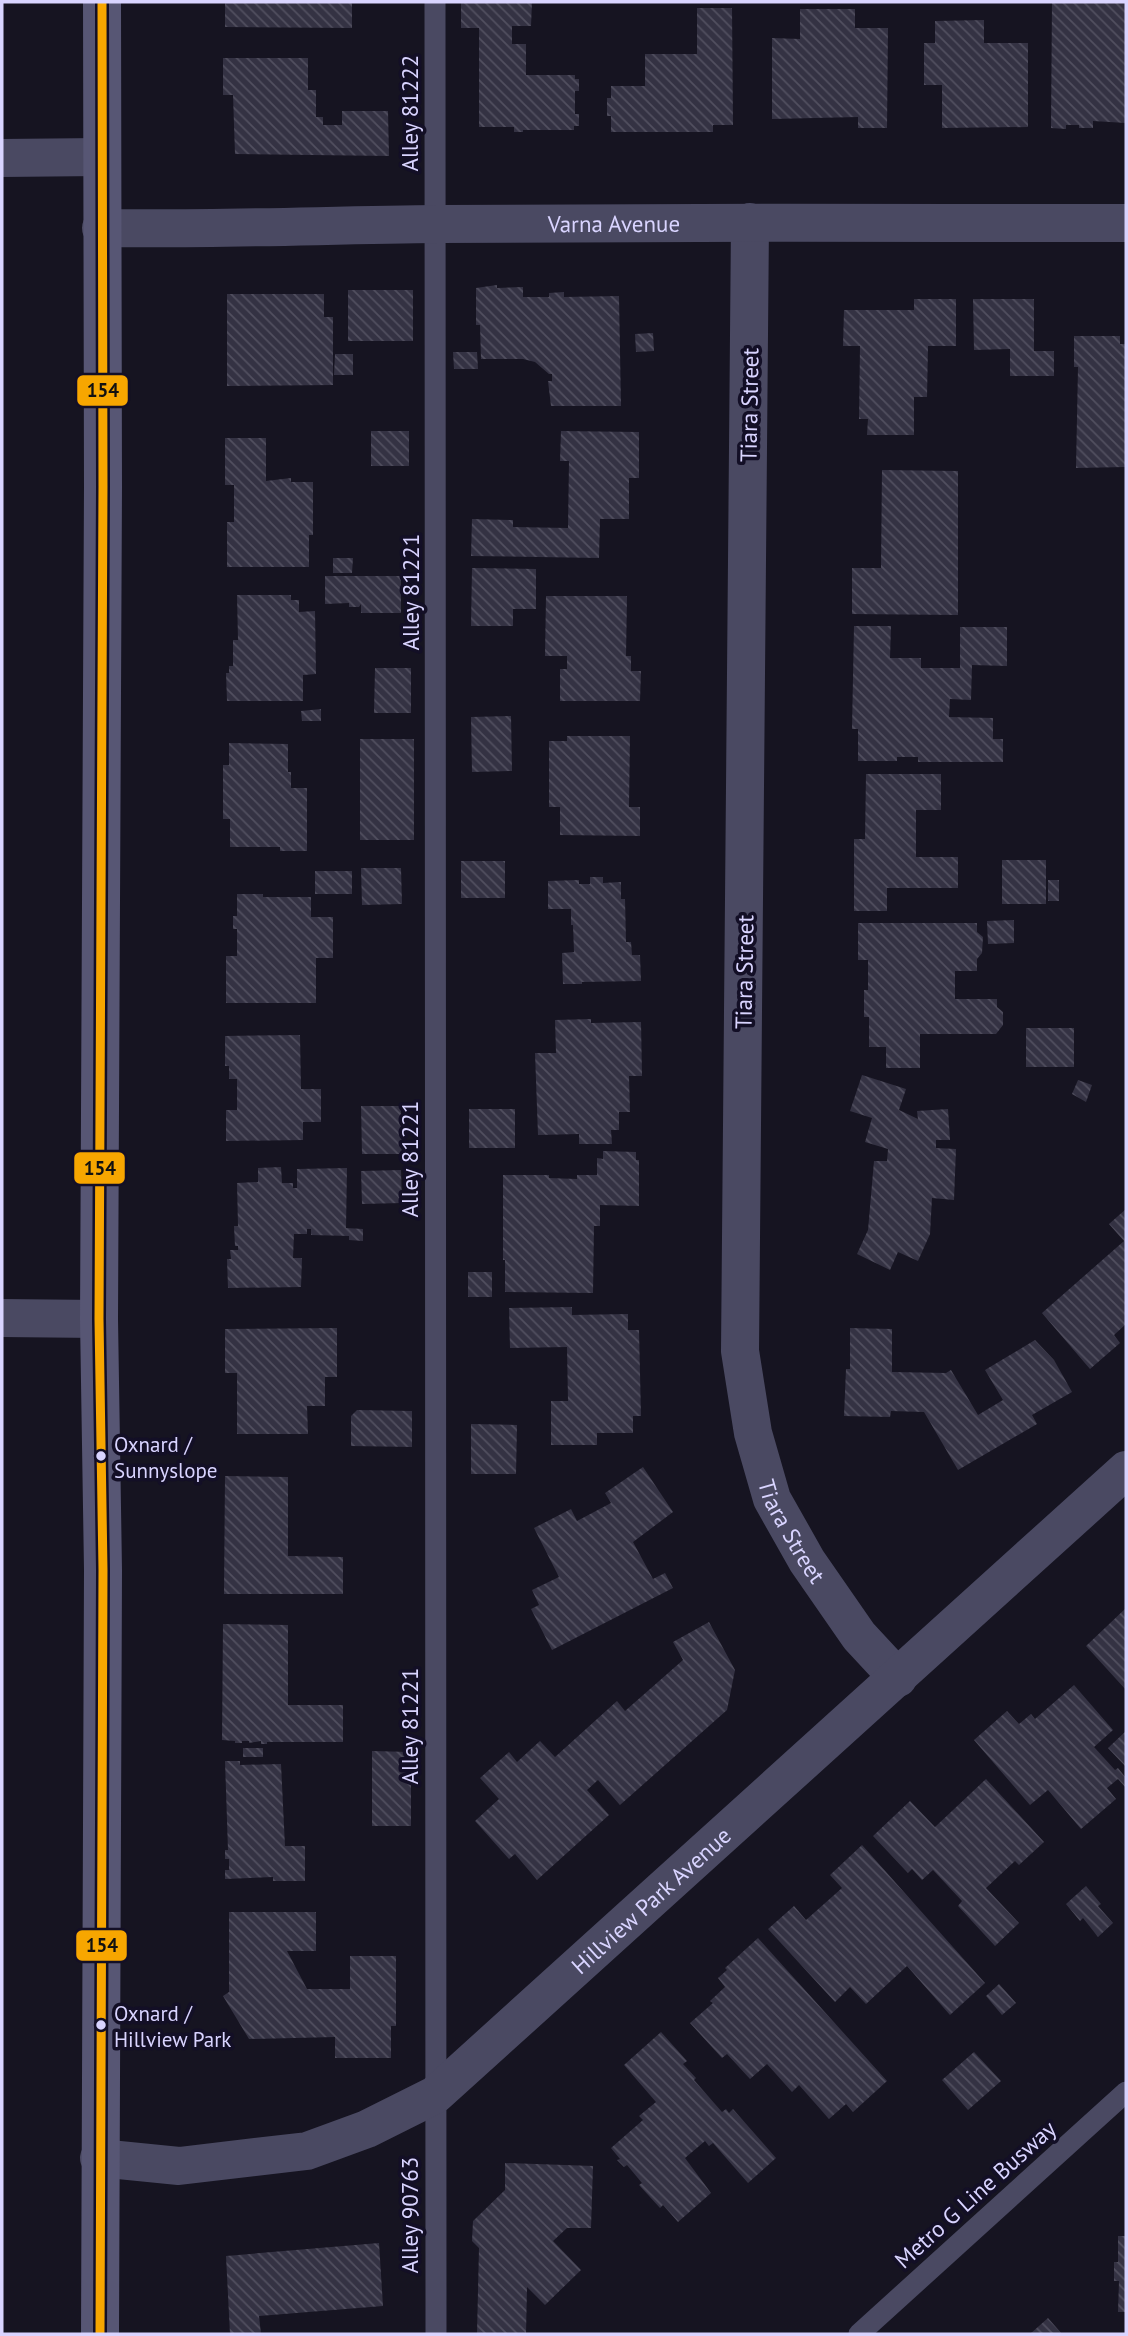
<svg xmlns="http://www.w3.org/2000/svg" width="1128" height="2336" font-family="'PT Sans',sans-serif">
  <defs>
    <pattern id="building-back-hatch" width="6" height="6" patternUnits="userSpaceOnUse" patternTransform="scale(1.75)"><rect width="6" height="6" fill="#343243"/><path d="M-1 5l2 2M0 0l6 6M5-1l2 2" fill="none" stroke="#514f5f"/></pattern>
  </defs>
  <rect width="100%" height="100%" fill="#161421"/>
  <path fill="url(#building-back-hatch)" d="M225,2H352V28L225,27Z
    M461,2H532L531,26H512V44H526V75H575V79H579V91H575V114H579V126H574V130H523V132H514V127H479V28H461Z
    M1052,2H1126V123L1093,121V128H1079V125H1066V129L1051,128Z
    M697,8H732L733,125H713V132H611V116H607V98H611V86H645V54H697Z
    M800,9H855V28H888L887,128H858V117L772,119V38L800,39Z
    M984,20V43H1028V127L942,128V85H924V43H935V21Z
    M223,58H308V90H316V117H323V125H342V111H388L389,156L235,154L233,95H223Z
    M497,285V288L523,287V297H549V293L564,292V297L619,296L621,406H551L548,381H552V374H549L535,362L523,359H481L480,325H476V288Z
    M348,290H413V341H348Z
    M227,294H324V317H333V385L227,386Z
    M914,299H956V346H928L927,397H914V435H867L868,419H859L860,346H843L844,310H914Z
    M973,299H1034V351H1054V376H1010V349L974,350Z
    M653,333L654,351L636,352L635,334Z
    M1074,336H1120V344H1126V467L1076,468L1078,367H1074Z
    M453,352H477L478,369H454Z
    M335,354H353V375H334Z
    M371,431H409V466H371Z
    M561,431L639,432V478H629V519H600L599,558L471,556L472,519L513,520V527L568,528L569,461H560Z
    M225,438H266V481L291,478V482H313V535H309V567H227V522H234V485H225Z
    M882,470L958,471V615L852,614V568H881Z
    M333,558H353L352,573H333Z
    M472,568L536,569V609H513V626H471Z
    M325,576H401V613H361V604L359,607H349V603L325,604Z
    M237,595H291V600H299V612L315,611L316,674L303,675V701H227L226,673H229V666H233V640H238Z
    M546,596H627L626,656H631V671H641L640,701H560V669H567V656H545Z
    M854,626H891L890,658H921V668H960V627H1007V666L972,665L971,700L950,699L949,717L993,718V739H1003V762H918V757H897V761H858V729H852Z
    M375,668H411V713H374Z
    M321,709V721H302L301,711Z
    M511,716L512,771L472,772L471,717Z
    M567,736H630L629,807H640V836L560,835V807H549V741H567Z
    M360,739H414V840H360Z
    M229,743L288,744V772H291V788H307V851H280V847H230V819H223V765H229Z
    M866,774H941V810H916V857H958V888H887V911H854V839H865Z
    M1002,860H1046V904H1002Z
    M461,861H505V898H461Z
    M361,868H401L402,904L362,905Z
    M315,871H352V894H315Z
    M590,877H603V883L621,882V899H625L626,942H631L632,955H640L641,981L582,982V984H563L562,953L574,952L573,925H571V909H548V881L579,880V884H590Z
    M1048,880H1059V901H1048Z
    M237,894H263V897H311V917H333V958H316V1003H226V956H237V929H233V916H237Z
    M1014,920V943L988,944L987,921Z
    M858,923H977V932L983,937L982,953L977,959V971H955V999H997V1007L1003,1012V1025L996,1034H920V1068H886V1047H869V1017H864V990H868V960H858Z
    M591,1019V1023L641,1022L642,1076H629L630,1112H619V1130H611L612,1144H579V1134L538,1135L535,1053H556L555,1020Z
    M1026,1028H1074V1067H1026Z
    M300,1035L301,1089H321V1122H303V1140L226,1141V1110H237V1079H229V1066H225V1036Z
    M862,1075L906,1089L899,1110L918,1119L917,1111L948,1109L950,1140H936V1148L956,1149L954,1200L932,1198L930,1234L918,1261L898,1252L890,1270L857,1254L868,1230L874,1161H887L888,1149L865,1142L872,1118L850,1111Z
    M1078,1080L1092,1085L1086,1102L1072,1094Z
    M361,1106H401L402,1154H362Z
    M469,1109H515V1148H469Z
    M603,1151L636,1152V1160H639V1206L600,1205V1226H594L593,1293L505,1292V1260H503V1175H549V1178L577,1179V1175H597V1158L603,1159Z
    M281,1167L282,1183H293V1188H297V1169L347,1168L346,1228L363,1229V1241L349,1240V1236L311,1235V1229H307V1234H294L293,1258H302L301,1287L228,1288L227,1259H231L230,1250H238V1246H235L234,1226H238L237,1183L258,1182V1168Z
    M401,1170L402,1203L362,1204L361,1171Z
    M1126,1209V1324L1114,1335L1120,1343L1090,1369L1042,1313L1124,1241L1109,1224Z
    M468,1272H492V1297H468Z
    M572,1307V1315L628,1314V1330H639L641,1416H633V1433H597V1445H551V1401H568L567,1347L510,1348L509,1308Z
    M337,1328V1377H325V1406H307L308,1434H237V1373H225V1329Z
    M850,1328L892,1329V1372L946,1373L951,1370L978,1415L1003,1400L985,1370L1035,1340L1054,1360L1072,1392L1032,1415L1037,1424L958,1470L924,1412L891,1411L890,1417L844,1416L846,1369H850Z
    M357,1410L412,1411V1447L351,1446V1416Z
    M471,1424L517,1425L516,1474H471Z
    M643,1467L673,1512L633,1542L653,1579L665,1573L673,1588L552,1650L531,1609L539,1605L532,1590L559,1577L534,1528L571,1509L577,1521L611,1503L605,1493Z
    M225,1476L288,1477V1556L343,1557V1594H224Z
    M1126,1608V1690L1086,1646Z
    M709,1622L735,1670L727,1710L620,1805L598,1780L587,1790L609,1815L537,1880L515,1854L509,1859L475,1821L499,1799L480,1778L509,1752L517,1762L540,1741L555,1757L617,1701L625,1711L683,1660L673,1642Z
    M223,1624L288,1625V1705H343V1742H267V1744H261V1741L249,1743V1741H242V1743H235V1741L222,1740Z
    M1074,1685L1113,1730L1094,1747L1115,1770L1118,1768L1126,1778V1788L1118,1779L1107,1788L1116,1799L1081,1829L1048,1790L1030,1805L974,1740L1007,1711L1019,1724L1031,1714L1035,1719Z
    M1126,1731V1767L1108,1748Z
    M243,1748H263V1757H243Z
    M372,1751L411,1752V1826H372Z
    M225,1761H240V1765L281,1764L285,1846H305V1881H273V1877L225,1879V1870H229V1859H225V1850H228Z
    M986,1779L1044,1842L1019,1865L1015,1861L986,1888L1019,1923L995,1946L958,1906L962,1901L933,1870L922,1880L912,1869L908,1873L873,1836L910,1801L935,1827Z
    M862,1845L985,1983L950,2015L907,1966L866,2004L850,1987L835,2002L768,1929L794,1906L806,1920L842,1888L830,1875Z
    M1086,1886L1101,1904L1098,1906L1113,1923L1098,1937L1083,1918L1080,1921L1066,1904Z
    M229,1912H316V1951H287L307,1989H350V1956H396V2026H391V2058H335V2037L249,2039L223,1996L229,1992Z
    M758,1938L887,2081L853,2112L846,2104L829,2119L799,2085L792,2092L767,2064L750,2079L727,2054L722,2058L690,2023L713,2003L710,2001L725,1987L718,1978L727,1970L725,1968Z
    M999,1984L1016,2003L1002,2015L986,1996Z
    M661,2032L687,2061L683,2064L696,2078L694,2080L722,2112L726,2109L729,2113L733,2109L776,2158L748,2183L713,2143L709,2146L705,2141L685,2158L711,2193L678,2222L663,2205L660,2208L639,2185L642,2183L627,2165L624,2167L617,2160L620,2159L611,2148L643,2120L639,2116L656,2102L624,2065Z
    M974,2052L1001,2081L968,2110L942,2080Z
    M505,2163L593,2166L591,2228H567L553,2241L581,2270L545,2305L527,2287L526,2334H477L479,2248L472,2241L473,2221L505,2190Z
    M1118,2236H1126V2312H1118L1119,2281H1114V2262H1118Z
    M379,2243L383,2306L259,2316L261,2334H230L226,2256Z
    M1048,2318L1062,2334H1030Z"/>
  <g fill="none" stroke-linecap="round" stroke-linejoin="round">
    <path stroke="#4a4962" stroke-width="21" d="M435,2L436,2334
      M859,2334L1126,2092"/>
    <g stroke="#4a4962" stroke-width="38">
      <path d="M2,158L101,157"/>
      <path id="s1" d="M750,222L740,1351L753,1433L772,1499L807,1561L859,1636L898,1678"/>
      <path id="s2" d="M101,228C214,230 327,225 439,224C668,222 897,223 1126,223"/>
      <path d="M2,1318L99,1319"/>
      <path id="s3" d="M99,2158L179,2166L307,2151L367,2129L435,2095L1126,1470"/>
    </g>
    <path stroke="#575674" stroke-width="38" d="M100,2334L103,1570L99,1319L103,486L102,2"/>
    <defs>
      <path id="bus-1" d="M100,2334L103,1570L99,1319L103,486L102,2"/>
    </defs>
    <use href="#bus-1" stroke="#130f26" stroke-width="14"/>
    <use href="#bus-1" stroke="#f7a600" stroke-width="9"/>
  </g>
  <g fill="#d9d4ff" stroke="#130f26" stroke-width="2.5">
    <circle cx="101" cy="1456" r="6"/>
    <circle cx="101" cy="2025" r="6"/>
  </g>
  <g text-anchor="middle" dominant-baseline="central" stroke-width="7" stroke-linejoin="round" paint-order="stroke">
    <g font-size="21" fill="#d9d4ff" stroke="#130f26" text-anchor="start">
      <text x="114" y="1444">Oxnard /<tspan x="114" dy="26">Sunnyslope</tspan></text>
      <text x="114" y="2013">Oxnard /<tspan x="114" dy="26">Hillview Park</tspan></text>
    </g>
    <g font-size="23" fill="#d9d4ff" stroke="#130f26">
      <text transform="translate(409 113) rotate(-90)">Alley 81222</text>
      <text stroke="none"><textPath href="#s2" startOffset="513">Varna Avenue</textPath></text>
      <text transform="translate(749 405) rotate(-89)">Tiara Street</text>
      <text transform="translate(410 592) rotate(-90)">Alley 81221</text>
      <text transform="translate(744 972) rotate(-89)">Tiara Street</text>
      <text transform="translate(409 1159) rotate(-90)">Alley 81221</text>
      <text stroke="none"><textPath href="#s1" startOffset="1318">Tiara Street</textPath></text>
      <text transform="translate(409 1726) rotate(-90)">Alley 81221</text>
      <text stroke="none"><textPath href="#s3" startOffset="640">Hillview Park Avenue</textPath></text>
      <text transform="translate(975 2194) rotate(-42)">Metro G Line Busway</text>
      <text transform="translate(409 2215) rotate(-90)">Alley 90763</text>
    </g>
  </g>
  <g stroke="#130f26" stroke-width="2.5">
    <rect x="76" y="374" width="53" height="33" rx="7" fill="#f7a600"/>
    <rect x="73" y="1151" width="53" height="34" rx="7" fill="#f7a600"/>
    <rect x="75" y="1929" width="53" height="33" rx="7" fill="#f7a600"/>
  </g>
  <g font-size="19" text-anchor="middle" font-weight="bold" fill="#111">
    <text x="103" y="397">154</text>
    <text x="100" y="1175">154</text>
    <text x="102" y="1952">154</text>
  </g>
  <rect width="1128" height="2336" fill="none" stroke="#d9d4ff" stroke-width="7"/>
</svg>
